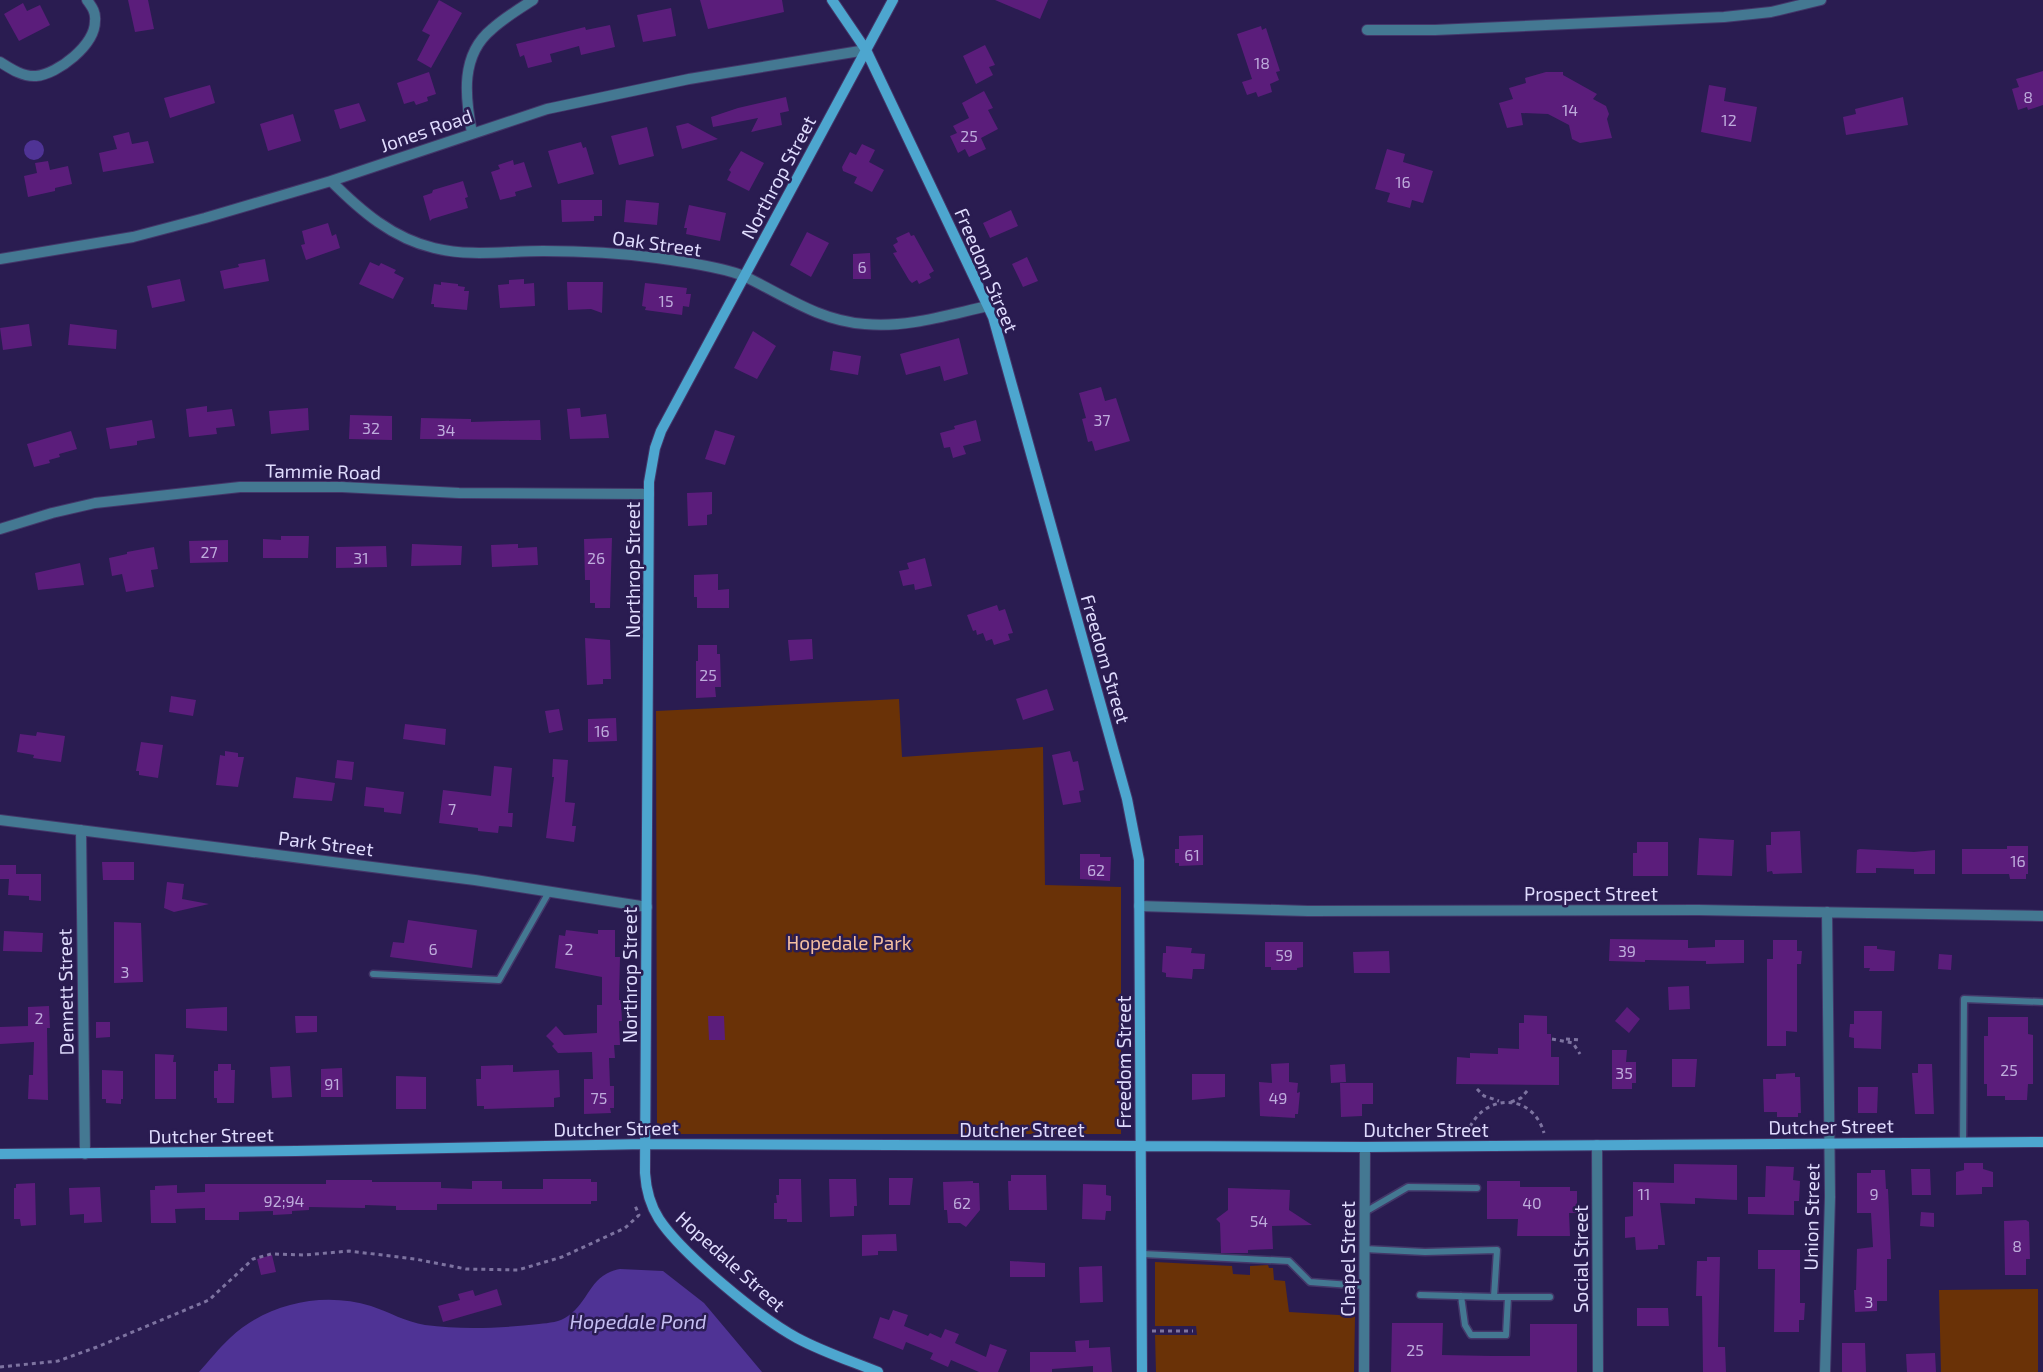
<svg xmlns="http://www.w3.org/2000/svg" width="2043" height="1372" font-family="'Exo 2',sans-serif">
  <rect width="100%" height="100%" fill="#2a1c51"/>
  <path fill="#6a3207" d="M899,699L902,757L1043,747L1045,885L1121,887V1134H657L656,711Z
    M1155,1262L1232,1266L1233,1274L1250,1275V1266L1268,1265L1269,1268H1273L1274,1280L1285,1281L1289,1312L1355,1316L1354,1372H1156L1155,1335H1197L1196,1326H1155Z
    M2038,1289V1372H1941L1939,1290Z"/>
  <path fill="#4f3395" d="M24 150a10 10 0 1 1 20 0a10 10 0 1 1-20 0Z
    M620,1269L663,1271L704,1303L762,1372H199C209,1361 219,1348 230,1338C267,1303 323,1291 371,1306C389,1312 406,1322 425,1325C462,1330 503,1328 539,1324C549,1323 560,1322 568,1316C590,1301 589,1275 620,1269Z"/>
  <path fill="#5b1d7b" d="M128,0H148L154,29L135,32Z
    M439,0L462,13L431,68L417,60L430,35L422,31Z
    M700,0H782L784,12L708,29Z
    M995,0H1048L1040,19Z
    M23,3L27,11L40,5L50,25L19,41L4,14Z
    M671,8L676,36L643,42L637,15Z
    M610,25L615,47L581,55L579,46L550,54L552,62L528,68L524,55L520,57L516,44L585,27L586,30Z
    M1261,26L1262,30L1266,28L1280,71L1276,72L1279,80L1270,84L1272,92L1258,97L1256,92L1247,95L1242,82L1252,79L1237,34Z
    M985,45L995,65L989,67L993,75L976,84L963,56Z
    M2043,71V105L2028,110L2027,107L2018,110L2012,89L2019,87L2016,79Z
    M429,72L436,94L427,97L428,101L416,105L414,101L404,104L397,83Z
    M1546,72H1563V75L1597,94L1593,99L1606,106L1609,114L1607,119L1612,138L1580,143L1572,139L1569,125L1548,114L1521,113L1523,125L1507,128L1499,103L1513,99L1509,88L1526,83L1525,78Z
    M210,85L215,103L170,118L164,98Z
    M1709,85L1726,88L1724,101L1757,107L1751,142L1701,132Z
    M984,91L993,108L988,110L998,129L981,138L986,149L969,157L965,149L958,153L950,136L957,133L953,126L969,118L962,103Z
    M786,97L789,111L780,113L782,125L751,132L758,118L713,127L711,117L738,108Z
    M1903,97L1908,125L1846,135L1843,117L1856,114L1855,109Z
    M359,103L366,121L340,129L334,110Z
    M293,114L301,141L268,151L260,124Z
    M688,123L718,139L682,149L676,126Z
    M647,127L654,156L619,165L611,136Z
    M129,132L132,144L148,141L154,163L103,172L99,153L117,149L113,136Z
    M581,142L583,148L586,147L594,174L558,184L548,151Z
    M862,144L875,150L869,162L884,170L872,192L854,183L857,177L843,171L842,167L850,152L856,155Z
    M1387,149L1405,154L1403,162L1433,171L1423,203L1412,200L1410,208L1387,202L1390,193L1375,189Z
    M741,151L764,163L749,191L727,180L731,172L729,170Z
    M513,160L514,165L524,162L532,187L515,192L516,196L500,200L491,172L500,169L498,165Z
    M48,161L50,170L68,166L72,184L55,188V191L28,197L24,176L37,173L35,163Z
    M463,181L468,197L465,198L468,208L432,219L430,221L423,196L432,193L433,190Z
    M561,200H602V216H594V221L562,222Z
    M626,200L659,203L657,225L624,222Z
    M689,205L726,213L720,241L686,234L687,228H684Z
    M1011,210L1018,226L990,238L983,223Z
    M328,223L332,236L336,234L340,248L306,260L301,245L305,244L302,231Z
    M807,232L829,243L811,277L790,265Z
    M909,232L911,236L914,235L934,271L929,274L931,278L919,284L917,280L912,283L909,280L893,253L897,252L893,245L898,242L896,238Z
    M870,253L871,279H853V254Z
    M1027,257L1038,281L1023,287L1012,264Z
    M265,259L269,281L224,289L220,271L239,267L238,264Z
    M370,262L379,266L381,263L396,270L394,273L404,278L393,299L359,284Z
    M180,279L185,301L152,308L147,286Z
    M524,279V284L534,283L535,306L500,308L498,285L509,284V280Z
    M441,282L458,284V286L465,287L464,291H469L467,310L434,307V304H431L434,284L441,285Z
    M567,282H603L602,313L591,309L568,310Z
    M645,283L687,288L686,294H691L689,307L683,306L682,315L645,310L646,307L642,306Z
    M29,324L32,346L3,350L0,328Z
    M70,324L117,330L116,349L68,345Z
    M753,331L776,346L757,379L734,368Z
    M959,338L968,374L944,381L940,366L906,375L900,354Z
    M833,351L861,356L858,375L830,370Z
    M1101,387L1105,401L1116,398L1130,441L1095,451L1092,441L1088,442L1082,419L1086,418L1079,393Z
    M207,406V412L232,409L235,426L216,428L217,434L189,437L186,409Z
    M308,408L309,430L271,434L269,411Z
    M580,408L581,417L606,414L609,438L570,439L567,409Z
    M350,415L392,416V440L349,439Z
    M421,418L471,419V422L540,420L541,440L420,439Z
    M152,420L155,438L137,441V445L110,449L106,428Z
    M976,420L981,441L963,446L966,454L953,458L950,447L944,448L940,433L955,429L954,426Z
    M715,430L735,436L725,465L705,459Z
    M71,431L77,449L59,454L60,457L49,460L50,463L34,467L27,444Z
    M712,492V514L707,515V525L688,526L687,493Z
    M281,536H309L308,558H263V539L281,540Z
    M612,538L610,608H595V603H590V580H585L584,539Z
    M228,540V562L190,563L189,541Z
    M412,544L462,546L461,565L411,566Z
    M518,544V548L537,547L538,565L492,567L491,545Z
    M386,546L387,567L336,568V547Z
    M154,547L158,569L151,570L154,587L126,592L122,574L112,576L109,558L127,554V552Z
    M925,558L932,586L915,590L914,584L903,586L899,571L909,569L907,563Z
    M80,563L84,585L38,590L35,573Z
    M718,574V590L729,589V608H697V597H694V575Z
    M997,605L999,611L1005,609L1013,633L1008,634L1010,640L994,645L992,639L986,641L983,633L977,635L976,630L973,631L967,615Z
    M585,638L610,640L611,679H603V684L587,685Z
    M812,639L813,659L790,661L788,640Z
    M698,645H717V654H720L721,687H715L716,697L696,698V661H698Z
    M1047,689L1054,710L1023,720L1016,699Z
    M171,696L196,700L193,716L169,712Z
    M559,709L563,730L549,733L545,711Z
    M616,718L617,741L588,742V719Z
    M405,724L446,729L445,745L403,739Z
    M37,732L65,736L61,762L33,758L34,755L17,752L20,734L36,736Z
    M141,742L163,745L158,778L139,775V771H136Z
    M225,751L238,753V757H244L238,787L216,785L220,755L225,756Z
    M1070,751L1073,762L1078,761L1084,790L1079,791L1081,802L1063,805L1052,755Z
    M553,759L568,760L565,802L575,803L572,826H576L574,842L546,838L554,777H552Z
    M337,760L354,762L352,780L335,778Z
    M494,766L512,768L508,813H513L512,827L499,826L498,833L478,831V828L439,823L443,790L491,796Z
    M296,777L335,783L332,801L293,798Z
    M366,787L404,792L401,814L384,812V808L364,806Z
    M1800,831L1802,873L1773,874L1772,871L1767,872L1766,845H1771V832Z
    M1203,835V865L1179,866V863H1175V849H1179V836Z
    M1699,838L1734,840L1732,876L1697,875Z
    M1637,842H1668V876H1633V853H1637Z
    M2007,846H2028V874H2026V879H2010L2009,874H1962V849H2007Z
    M1860,849L1914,852L1935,850V874H1914V869L1876,868V873H1856L1857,850Z
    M1080,854H1100V857H1111L1110,881L1080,879Z
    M102,862H134V880H103Z
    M0,865H16V874H41V901L29,900V896L8,895L9,879H0Z
    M167,882L184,884L182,899L209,904L174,912L164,908Z
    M408,920L477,930L472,968L390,957L393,942L404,943Z
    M114,922L141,923L143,982L114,983Z
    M566,930L598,934V930H615V957H620L619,1000H621L622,1021H619L620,1045H614L615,1058H609L610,1086H614V1108H610L611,1113L584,1114V1079H593L592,1052L558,1053L552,1046L554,1044L546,1036L556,1026L564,1035L597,1033V1005H602V977L555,968L559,935L565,936Z
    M4,931L43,933L42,952L3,951Z
    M1610,939L1688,940V948L1715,947V940H1744V963L1706,964V961L1645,960V962L1609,961Z
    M1773,940H1797V951H1802L1801,964H1797V1032L1786,1031V1046H1767V959H1773Z
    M1265,942H1303V967L1297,968V970H1271V967H1265Z
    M1166,946L1192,948L1191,953L1205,954L1204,969H1193L1192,979L1166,977V973L1162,972L1163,953H1166Z
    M1864,946H1877V949L1895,951L1894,971H1869L1870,968H1864Z
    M1389,951L1390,973H1354L1353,952Z
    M1939,954L1952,955L1951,970L1938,969Z
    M1689,986L1690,1009L1669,1010L1668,987Z
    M49,1006L50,1028H47L48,1100L28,1099L29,1075H33L34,1042L0,1044V1027L28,1026V1007Z
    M227,1007V1031L186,1028V1009Z
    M1627,1007L1640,1019L1629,1033L1615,1021Z
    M1854,1011H1882L1881,1049L1854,1048V1038L1849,1037L1850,1024H1854Z
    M1524,1015L1547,1016V1034H1551V1057H1559V1085L1456,1084L1457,1057L1470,1058V1053L1498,1054V1048L1519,1049V1023H1524Z
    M295,1016H317V1032L296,1033Z
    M708,1016H724L725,1040H709Z
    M1988,1017H2028V1034L2033,1035V1084H2028L2027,1100H2005V1096H1987V1084H1984V1036H1988Z
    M96,1022H110V1037L96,1038Z
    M1612,1050H1627L1626,1062H1636V1083H1632V1089H1612Z
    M155,1054L174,1055L173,1062H176V1099H155Z
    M1672,1059H1697L1695,1087H1672Z
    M1289,1063V1082L1298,1083L1297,1093L1300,1092L1298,1114H1295V1118L1260,1116L1259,1082L1272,1083L1271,1064Z
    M218,1064H231V1070H235L234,1103H217V1098H214V1071H218Z
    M1345,1064L1346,1082L1331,1083L1330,1065Z
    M1918,1064H1932L1934,1114H1915L1912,1073H1918Z
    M513,1065V1072L559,1070L560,1097L554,1098V1107L484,1109V1106H477L476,1079H481V1066Z
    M290,1066L292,1097L272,1098L270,1067Z
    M342,1068L343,1097H321V1069Z
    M102,1070L123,1071V1099H121V1104L106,1103V1099H102Z
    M1795,1073V1077H1800L1801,1113H1798V1117H1777V1112H1764L1763,1079H1776V1074Z
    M1192,1074H1225V1097L1192,1100Z
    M396,1076L426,1077V1109H396Z
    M1340,1083H1373V1104H1362V1116L1341,1117Z
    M1858,1087H1878L1877,1113H1858Z
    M1964,1163H1983V1169L1993,1172V1187H1982V1194L1956,1195V1172L1964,1170Z
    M1674,1164L1737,1165V1200L1695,1198V1204L1660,1203L1665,1245H1658V1249L1636,1250L1635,1237L1625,1238V1217L1633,1216V1182L1674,1183Z
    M1766,1166L1794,1167L1793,1180L1800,1181L1799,1201H1794V1215L1748,1214V1197H1765Z
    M1911,1169H1930L1931,1195H1912Z
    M1871,1170H1885L1886,1189H1888L1891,1259H1887V1301H1877V1311L1855,1312L1854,1290H1856L1857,1249L1873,1247L1871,1213H1857V1173H1871Z
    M1011,1175H1046L1047,1210H1009L1008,1181H1011Z
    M889,1178H913L910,1205H889Z
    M543,1179H591V1182H597V1201H591V1204H437V1210H396V1206L365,1205V1208L309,1207V1210L292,1211V1214L273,1215V1211L239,1212V1220H205V1208L175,1209L176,1223H151L150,1190H155V1186L177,1185V1193L205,1192V1184H326V1180H372V1182H441V1188L472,1189V1181H502V1189H543Z
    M779,1179H801L802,1222H787V1219H774V1203H777L776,1195H779Z
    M829,1179H856L857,1206H854V1216L830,1217Z
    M973,1181V1183H979L980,1210L966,1227L960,1223H948L947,1210H944L943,1182Z
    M1487,1181H1520V1187H1570V1191H1577V1213H1569L1570,1236H1517L1518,1219H1487Z
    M35,1183L36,1225L21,1226L20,1219H14V1188H16V1184Z
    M1083,1184L1106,1185V1195L1111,1196V1211H1106L1105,1220L1082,1219Z
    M100,1187L102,1222L84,1223V1214L70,1215L69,1188Z
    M1228,1188L1290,1190L1289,1210L1312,1225L1272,1226L1273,1249L1248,1250V1253H1221L1220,1223L1216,1219L1228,1210Z
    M1921,1212L1934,1213V1227L1920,1226Z
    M2026,1220L2029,1222L2030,1259H2026V1275H2005L2004,1221Z
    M896,1234L897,1251H878V1255L862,1256V1235Z
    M1758,1250H1800V1303H1805L1804,1320H1799V1332H1774L1775,1269H1758Z
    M272,1255L276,1272L261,1275L257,1259Z
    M1707,1257H1720L1718,1347H1725L1726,1372H1703L1702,1296H1696L1697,1261H1707Z
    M1010,1261L1045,1263V1277H1010Z
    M1102,1266L1103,1302L1080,1303L1079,1267Z
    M497,1289L502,1305L443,1322L438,1306L460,1300L458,1294L473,1290L475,1296Z
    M1637,1308H1668L1669,1326H1637Z
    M893,1310L908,1315L904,1326L928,1336L930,1333L941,1338L945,1329L959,1334L955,1343L986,1357L990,1344L1007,1350L998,1372H979L951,1360L948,1367L930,1359L933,1353L906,1342L903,1350L873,1338L880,1317L889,1320Z
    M1392,1323H1443L1442,1355L1492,1356H1530V1324H1577V1372H1391Z
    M1089,1340V1348L1110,1347L1112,1372H1093V1366L1052,1369V1372H1030V1352H1076L1075,1341Z
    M1842,1343H1865L1866,1372H1842Z
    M1935,1353L1936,1372H1907L1906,1354Z"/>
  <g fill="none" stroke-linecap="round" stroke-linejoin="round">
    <defs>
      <path id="lane" d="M373,974L499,980L549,892
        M1963,1142L1964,999L2043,1002
        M1365,1212L1408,1187L1477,1188
        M1364,1249L1425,1252L1497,1250L1494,1297L1420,1295
        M1143,1254L1289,1261L1310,1282L1364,1286
        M1461,1296L1465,1325L1471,1335H1506L1508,1297
        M1494,1297H1550"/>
      <path id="street" d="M1367,30H1435L1724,17L1771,12L1821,0
        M0,62C11,69 23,77 36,76C58,74 95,45 95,21C96,12 92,7 87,0
        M472,133C465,97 460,55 492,29C504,18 519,9 533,0
        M331,181C361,211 392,238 434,248C471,257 506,251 543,251C581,251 620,253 657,258C679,261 727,268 746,277C785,296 820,321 865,324C907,328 947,315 988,306
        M0,259L133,237L205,218L331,181L547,109L689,79L866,50
        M0,529L52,513L95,503L240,487H342L459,493L649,494
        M0,820L475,880L647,907
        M81,830L85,1154
        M1139,906L1308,911L1698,910L2043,916
        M1597,1145L1598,1372
        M1364,1372L1365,1147
        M1825,1372L1830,1197L1827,912"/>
      <path id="secondary" d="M832,0L866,50L993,317L1127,799L1139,860L1142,1372
        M0,1154L296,1151L645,1144L1365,1147L2043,1142
        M878,1372C851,1361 823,1352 797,1338C760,1318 682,1254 659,1219C650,1205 646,1189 645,1173L649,482L655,448L661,431L893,0"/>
    </defs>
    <use href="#lane" stroke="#433769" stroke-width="9"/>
    <use href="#street" stroke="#433769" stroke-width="12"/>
    <use href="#secondary" stroke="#433769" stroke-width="12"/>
    <path stroke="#7d73a0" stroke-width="3" stroke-dasharray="4 4" stroke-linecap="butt" d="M1552,1039L1573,1043L1580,1054
      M1566,1039L1580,1040
      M1477,1089L1484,1096L1499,1101
      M1511,1102L1521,1098L1528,1090
      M1467,1134C1481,1093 1532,1091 1544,1133
      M1152,1331H1193
      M0,1367L58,1361L97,1347L209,1300L253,1259L271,1254L305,1255L349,1251L415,1259L466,1269L518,1270L562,1257L625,1228L639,1215L634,1203"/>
    <use href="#lane" stroke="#447892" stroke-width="6"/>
    <use href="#street" stroke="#447892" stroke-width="10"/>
    <use href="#secondary" stroke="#4da6cf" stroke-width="10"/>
  </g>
  <g text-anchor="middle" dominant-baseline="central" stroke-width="5" stroke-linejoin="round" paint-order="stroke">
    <g font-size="16" fill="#beacdc">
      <text x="1262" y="62">18</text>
      <text x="2028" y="96">8</text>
      <text x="1570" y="109">14</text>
      <text x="1729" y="119">12</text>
      <text x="969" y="135">25</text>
      <text x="1403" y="181">16</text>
      <text x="862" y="266">6</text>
      <text x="666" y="300">15</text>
      <text x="1102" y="419">37</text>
      <text x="371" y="427">32</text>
      <text x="446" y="429">34</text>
      <text x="209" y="551">27</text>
      <text x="361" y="557">31</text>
      <text x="596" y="557">26</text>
      <text x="708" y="674">25</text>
      <text x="602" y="730">16</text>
      <text x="452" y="808">7</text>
      <text x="1192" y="854">61</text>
      <text x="2018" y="860">16</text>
      <text x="1096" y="869">62</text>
      <text x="433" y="948">6</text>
      <text x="569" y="948">2</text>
      <text x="1627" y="950">39</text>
      <text x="1284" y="954">59</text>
      <text x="125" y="971">3</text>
      <text x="39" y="1017">2</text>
      <text x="2009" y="1069">25</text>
      <text x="1624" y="1072">35</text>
      <text x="332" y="1083">91</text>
      <text x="599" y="1097">75</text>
      <text x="1278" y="1097">49</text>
      <text x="1644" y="1193">11</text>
      <text x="1874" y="1193">9</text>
      <text x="284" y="1200">92;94</text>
      <text x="962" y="1202">62</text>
      <text x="1532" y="1202">40</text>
      <text x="1259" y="1220">54</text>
      <text x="2017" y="1245">8</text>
      <text x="1869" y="1301">3</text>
      <text x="1415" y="1349">25</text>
    </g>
    <g font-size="19" fill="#dfdbfd" stroke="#2a1c51">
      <text transform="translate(426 130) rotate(-19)">Jones Road</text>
      <text transform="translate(778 177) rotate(-62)">Northrop Street</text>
      <text transform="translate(657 243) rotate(8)">Oak Street</text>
      <text transform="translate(987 270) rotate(67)">Freedom Street</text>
      <text transform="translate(323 471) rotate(1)">Tammie Road</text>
      <text transform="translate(632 570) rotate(-90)">Northrop Street</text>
      <text transform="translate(1106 659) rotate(74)">Freedom Street</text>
      <text transform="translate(326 843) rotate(7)">Park Street</text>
      <text x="1591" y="893">Prospect Street</text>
      <text transform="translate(629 975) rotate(-90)">Northrop Street</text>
      <text transform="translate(65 992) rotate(-91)">Dennett Street</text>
      <text transform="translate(1123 1062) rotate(-90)">Freedom Street</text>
      <text transform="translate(1831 1126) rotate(-1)">Dutcher Street</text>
      <text transform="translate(616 1128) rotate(-1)">Dutcher Street</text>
      <text x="1022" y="1129">Dutcher Street</text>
      <text x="1426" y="1129">Dutcher Street</text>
      <text transform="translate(211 1135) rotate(-1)">Dutcher Street</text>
      <text transform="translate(1811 1217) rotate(-89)">Union Street</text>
      <text transform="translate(1347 1259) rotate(-90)">Chapel Street</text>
      <text transform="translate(1580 1259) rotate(-90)">Social Street</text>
      <text transform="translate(731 1261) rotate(42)">Hopedale Street</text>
    </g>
    <g font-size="19" fill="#f4bfa1" stroke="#2a1c51">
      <text x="849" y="942">Hopedale Park</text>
    </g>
    <g font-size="20" font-style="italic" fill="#c5bef2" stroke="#2a1c51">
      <text x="638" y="1321">Hopedale Pond</text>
    </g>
  </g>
</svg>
